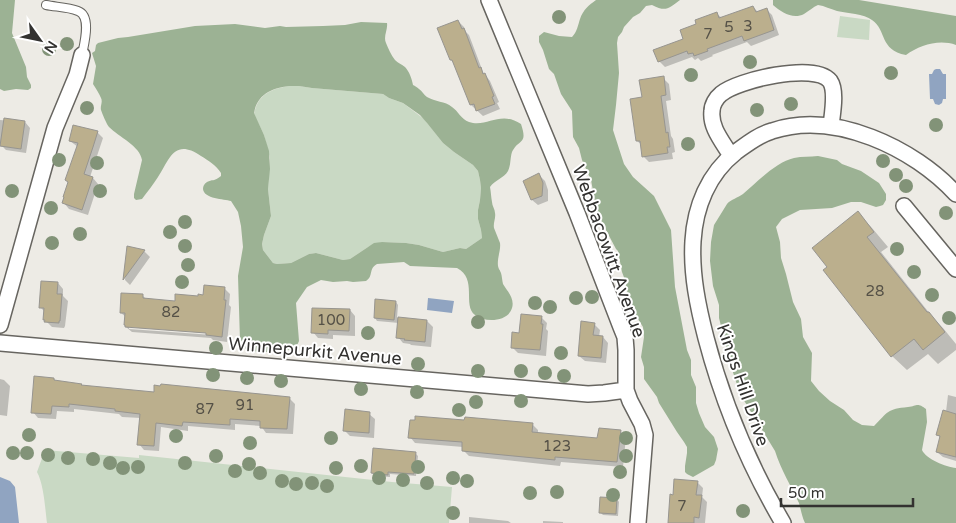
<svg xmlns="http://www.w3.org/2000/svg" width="956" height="523" font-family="'Varela Round',sans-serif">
  <rect width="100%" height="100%" fill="#edebe5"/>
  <path fill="#c9d9c4" d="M840,16L870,20L869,40L837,37Z
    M289,86H299L312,88L383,94L389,98L403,103L424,119L443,143L454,152L473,165L478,171L480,180L481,188L480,200L478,210V219L481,230L482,238L466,249L460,248L443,252L419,245L406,243L382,242L368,247L350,259L343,260L316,253L309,254L291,263L277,264L273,263L263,250L262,244L264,235L271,216L268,189L270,158L264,135L254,114C258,94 271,89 289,86Z
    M45,450L139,458V455L392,482L452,487L449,523H47C45,508 44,485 37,472Z"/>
  <path fill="#9cb294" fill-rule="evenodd" d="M0,0H15L12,33L26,67L27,77L31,85V88L28,90L16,89L4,91L0,89Z
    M596,0H680C668,9 666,12 652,5L646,6L640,13L633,17L624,27L622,32L618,37L617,43L619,73L616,105L613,130L624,164L633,177L654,196L671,230L675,287L687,350L691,360V375L696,387V403L699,413L705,427L714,437L718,449L716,460L714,465L693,477L687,474L685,472V466L687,453V447L684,442L677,432L659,403L657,397L644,379V367L641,357L644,337L643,327L635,314L629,300L625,280L622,272L618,251L616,249L597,213L591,180L582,160L579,148L573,137L572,111L561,94L554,74L549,69L543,50L539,42V36L544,32L559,36L572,37C577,32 578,25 580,19C583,10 589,5 596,0Z
    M773,0H859L956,16V45C939,39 920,45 906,55C879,50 887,30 872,20C864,14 847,13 837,11C830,9 825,6 818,5C813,7 809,11 804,14C793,20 781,12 773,5Z
    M361,22L387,23C388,30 383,36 386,43C388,48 391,55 395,60C398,63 401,64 405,67C409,71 412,79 413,85C415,86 417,87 419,89C422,91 424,95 427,97C435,102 445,101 452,107C458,111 461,119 469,122C487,128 500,110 521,124C528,145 519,138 512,152C510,158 511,165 508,171C504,178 495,180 490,187C491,192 491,197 492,202C492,206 495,209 495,213C496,218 493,223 494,228C496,233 498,238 500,243C501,250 497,258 498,266C499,270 499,268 501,273C502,276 502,280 503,284C507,291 515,298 512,308C508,322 485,323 475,315C462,305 478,279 457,268L410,266L404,262L377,264C368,269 374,276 366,281L353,282L347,281L333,282L321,280L307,287L296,303L299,341C298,343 297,346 295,347C288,353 255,353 248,350C244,349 242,345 240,341L238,276L243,247L241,226L238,212L231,201C224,199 204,199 203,189C203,186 204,184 207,182C212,179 214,182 221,176V173C216,165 209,161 201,156C174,138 170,159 158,177C153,185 147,192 142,199L136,200L134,198V194L142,160C140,146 119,137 109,127C107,125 102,113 101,110C100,106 103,102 101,98C99,93 96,89 93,84L96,66L92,53L95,51L96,45L98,43L118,38L128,37L195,26L235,24L265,28L280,26L286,27L323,26L345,25ZM289,86H299L312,88L383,94L389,98L403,103L420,115L427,123L443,143L454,152L473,165L478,171L480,180L481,188L480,200L478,210V219L481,230L482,238L466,249L460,248L443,252L419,245L406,243L382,242L374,243L350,259L343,260L316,253L309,254L291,263L277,264L273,263L263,250L262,244L264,235L271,216L268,189L270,169L269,151L264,135L254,113C257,95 271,88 289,86Z
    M818,156L837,160L842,164L861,171L879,183L886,194V200L883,205L880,206L876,207L861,202H851L832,208L800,210L782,219L776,227L780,242L781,258L786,274L793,302L801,319L803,337L812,353L811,381L819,391L830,401L844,410L853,420L862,425L874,426C888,412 887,409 908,407C917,406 917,402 926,409L927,422L922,450C926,459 946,467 956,468V523H805C802,517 801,510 799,503C791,486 781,470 775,451L740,394L729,360L728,354L719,318V305L713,286L710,261L711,242L714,225L727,204C731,199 738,198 743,194C757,182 776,162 794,158C802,156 810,157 818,156Z"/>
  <path fill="#90a4c1" d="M936,69H940L943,74H946V99H943L942,103L939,105L935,104L933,99H930L929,74H932L934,70Z
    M428,298L454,301L452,313L427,310Z
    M0,477L10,481L15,487L19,523H0Z"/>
  <path fill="#0003" fill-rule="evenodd" d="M753,7L758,12L766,9L772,15L779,35L751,46L747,42L712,55L713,56L701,61L698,58L695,60L692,57L665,67L659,61L685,39L698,25L717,14L722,18Z
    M458,21L464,27L466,32L469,35L483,72L490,81L499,102L497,103L500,109L483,116L471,105L454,63L451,60Z
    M663,78L669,84L671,100L666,101L671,136L673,139L675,152L672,153L673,159L649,162L643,156L642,145L637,141L643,98Z
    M0,120L25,122L30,128L26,153L6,150L3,147L0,146Z
    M97,132L103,138L90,177L93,178L98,184L88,215L69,209L64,203L78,147L70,141Z
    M539,175L545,181L548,190V201L538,205L532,200L524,181Z
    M858,213L872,228L888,247L881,252L934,319L943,328L956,344V350L938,364L928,354L907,370L892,356L829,267Z
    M128,248L144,251L150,257L130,285L125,280Z
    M58,283L63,289V296L68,301L65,326L64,328L52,327L46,321L45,312L40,307Z
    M224,288L230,294L229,305L231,307L227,342L213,340L211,338L132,332L126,327V317L121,313L143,296L147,300L176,303L199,298ZM129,326L213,333V335L129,329Z
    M396,302L398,305L397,318L427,321L433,327L431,347L411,345L410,344L403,343L398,337L399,323L377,321L375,318Z
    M350,310L355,316V336L333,335V339L318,338L313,332Z
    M541,317L547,323L546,329L548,331L546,356L518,353L512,347L520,334Z
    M594,324L600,330L599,337H603L608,343L606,363L585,361L579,356Z
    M0,379L4,380L10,386L7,416L0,415Z
    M54,379L57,382L81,385L83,387L155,393L290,399L295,404L293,434L266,433L261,426L235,424V430L188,426V431L161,427L159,451L144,450L139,444L141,418L122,417L119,414L74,409V412L57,411L56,419L38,418L33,412Z
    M948,395L956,397V461L943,457L937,452L941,438L938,435L946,412Z
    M369,414L375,419L374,438L350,436L344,430Z
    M466,421L532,424L538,430V434L598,439L620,431L626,437L623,467L561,462L560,466L469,456L463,450V447L415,443L410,437Z
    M415,453L418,456L416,476L390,474V477L375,476L372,473Z
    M697,482L703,488L702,497L707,502L705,523H669Z
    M617,499L619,502L618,516L603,515L600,512Z
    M469,517L508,521L511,523H469Z
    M543,521L563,522V523H543Z"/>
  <path fill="#bbaf8d" stroke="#979590" d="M753,6L756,12L767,8L774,30L744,41L742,36L707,49L708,51L694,56L693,53L688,54L687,51L658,62L653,50L683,39L680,30L696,24L695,20L717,12L719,18Z
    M458,20L462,29L464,28L479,68L481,67L483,74L485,73L494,96L492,97L495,104L476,111L474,104L470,105L452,60H450L437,28Z
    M664,76L666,95L661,96L666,133L668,132L670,147H667L668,153L642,157L640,141H636L630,99L642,97L639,80Z
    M4,118L25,121L21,149L0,146Z
    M73,125L98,131L93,147L84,174L93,177L82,210L62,203L64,197H63L68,182L65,180L78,143L69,141Z
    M539,173L543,183L542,196L531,200L523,181Z
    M858,211L874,232L867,237L927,312H929L945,332L923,350L914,339L891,357L823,270L827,267L812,248Z
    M127,246L145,250L123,280Z
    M41,281L58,282L57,294H62L60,321H59V323L44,322L45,320H43L44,308H39Z
    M204,285L225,287L224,300H226L222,337L206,335V333L125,327V325H124L125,313H120L121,293L143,294V298L175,301V294L198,296V294L203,295Z
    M375,299L396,301L394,320L374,318Z
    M312,308L350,309L349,331L328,330V334L311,333Z
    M521,314L542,316L541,324H543L540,350L511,348L512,332L519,333Z
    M398,317L427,320L425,342L404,340L405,339L396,338Z
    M581,321L595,323L593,335L603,336L601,358L578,356Z
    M34,376L54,378V380L82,384L81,385L154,392V385L160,386L161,384L290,397L287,429L260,428V421L230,419V425L183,422L182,426L156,423L154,446L137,445L140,414L115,411V409L69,404V407L52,406L51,414L31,413Z
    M345,409L370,412L369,433L343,431Z
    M943,410L956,414V457L936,452L940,436L936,435Z
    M415,416L464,420L465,417L533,423L532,432L597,438L599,428L621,430L617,462L555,457V460L462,451V442L408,438L410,420H415Z
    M373,448L416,452L414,474L388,472V475L371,473Z
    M674,479L698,481L696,495H702L699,518L694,517V523H668L670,494L673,495Z
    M600,497L617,498L616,514L599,513Z"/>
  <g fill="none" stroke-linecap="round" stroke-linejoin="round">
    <defs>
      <path id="service" d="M46,5C56,7 68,7 78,11C92,16 84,44 82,55"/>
      <path id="minor" d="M489,0L577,213L621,327L625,337L626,350V390L630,401L642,424L645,435L638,523
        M731,156C723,142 710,128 712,111C712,105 716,98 721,94C737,80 815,62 830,81C837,91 832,115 831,126
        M904,206L956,269
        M0,325L55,128L77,75L82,55
        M0,343L588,394L604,393L626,390
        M783,523C749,465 723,403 706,338C698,307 691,274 693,241C695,207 708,174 736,152C747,144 758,135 772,131C834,110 914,148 956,194"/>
    </defs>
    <use href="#service" stroke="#676560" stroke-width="10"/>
    <use href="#minor" stroke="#676560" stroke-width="18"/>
    <use href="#service" stroke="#fff" stroke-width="8"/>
    <use href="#minor" stroke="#fff" stroke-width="15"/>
  </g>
  <g fill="#829378">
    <circle cx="559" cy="17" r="7"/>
    <circle cx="67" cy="44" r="7"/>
    <circle cx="49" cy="49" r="7"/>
    <circle cx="750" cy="62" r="7"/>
    <circle cx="891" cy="73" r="7"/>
    <circle cx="691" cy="75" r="7"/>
    <circle cx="791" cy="104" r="7"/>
    <circle cx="87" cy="108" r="7"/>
    <circle cx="757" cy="110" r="7"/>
    <circle cx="936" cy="125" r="7"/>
    <circle cx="688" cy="144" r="7"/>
    <circle cx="59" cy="160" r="7"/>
    <circle cx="883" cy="161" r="7"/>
    <circle cx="97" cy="163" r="7"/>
    <circle cx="896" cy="175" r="7"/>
    <circle cx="906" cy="186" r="7"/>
    <circle cx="12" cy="191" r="7"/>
    <circle cx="100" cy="191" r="7"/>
    <circle cx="51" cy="208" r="7"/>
    <circle cx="946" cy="213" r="7"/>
    <circle cx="185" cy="222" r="7"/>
    <circle cx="170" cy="232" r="7"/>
    <circle cx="80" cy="234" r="7"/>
    <circle cx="52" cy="243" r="7"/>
    <circle cx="185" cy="246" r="7"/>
    <circle cx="897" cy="249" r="7"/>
    <circle cx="188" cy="265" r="7"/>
    <circle cx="914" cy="272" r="7"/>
    <circle cx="182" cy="282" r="7"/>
    <circle cx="932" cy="295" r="7"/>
    <circle cx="592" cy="297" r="7"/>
    <circle cx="576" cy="298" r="7"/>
    <circle cx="535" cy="303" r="7"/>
    <circle cx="550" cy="307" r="7"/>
    <circle cx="949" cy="318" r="7"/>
    <circle cx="478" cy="322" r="7"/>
    <circle cx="368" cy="333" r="7"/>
    <circle cx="216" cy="348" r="7"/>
    <circle cx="561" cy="353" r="7"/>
    <circle cx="418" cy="364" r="7"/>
    <circle cx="478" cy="371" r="7"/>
    <circle cx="521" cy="371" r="7"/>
    <circle cx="545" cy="373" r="7"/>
    <circle cx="213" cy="375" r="7"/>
    <circle cx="564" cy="376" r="7"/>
    <circle cx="247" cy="378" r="7"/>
    <circle cx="281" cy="381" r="7"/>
    <circle cx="361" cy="389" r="7"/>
    <circle cx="417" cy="392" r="7"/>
    <circle cx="521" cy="401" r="7"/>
    <circle cx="476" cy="402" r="7"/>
    <circle cx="459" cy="410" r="7"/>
    <circle cx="29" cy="435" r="7"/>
    <circle cx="176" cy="436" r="7"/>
    <circle cx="331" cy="438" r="7"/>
    <circle cx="626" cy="438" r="7"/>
    <circle cx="250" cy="443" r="7"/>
    <circle cx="13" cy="453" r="7"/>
    <circle cx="27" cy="453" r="7"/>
    <circle cx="48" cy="455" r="7"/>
    <circle cx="216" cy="456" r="7"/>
    <circle cx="626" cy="456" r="7"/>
    <circle cx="68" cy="458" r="7"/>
    <circle cx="93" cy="459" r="7"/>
    <circle cx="110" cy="463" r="7"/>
    <circle cx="185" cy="463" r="7"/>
    <circle cx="249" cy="464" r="7"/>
    <circle cx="361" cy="466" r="7"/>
    <circle cx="138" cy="467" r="7"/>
    <circle cx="418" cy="467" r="7"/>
    <circle cx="123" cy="468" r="7"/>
    <circle cx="336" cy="468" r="7"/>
    <circle cx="235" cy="471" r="7"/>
    <circle cx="620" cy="472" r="7"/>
    <circle cx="260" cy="473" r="7"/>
    <circle cx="379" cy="478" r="7"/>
    <circle cx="453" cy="478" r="7"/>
    <circle cx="403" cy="480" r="7"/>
    <circle cx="282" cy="481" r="7"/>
    <circle cx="467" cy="481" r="7"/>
    <circle cx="312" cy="483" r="7"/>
    <circle cx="427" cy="483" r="7"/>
    <circle cx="296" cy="484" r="7"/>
    <circle cx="327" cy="486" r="7"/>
    <circle cx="557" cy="492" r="7"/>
    <circle cx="530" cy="493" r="7"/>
    <circle cx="613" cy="495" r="7"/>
    <circle cx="743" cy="511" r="7"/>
    <circle cx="453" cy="513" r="7"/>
  </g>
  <g text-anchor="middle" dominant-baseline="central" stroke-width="4" stroke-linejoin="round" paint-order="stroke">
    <g font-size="15" fill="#555147">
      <text x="748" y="26">3</text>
      <text x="729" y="27">5</text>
      <text x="708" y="34">7</text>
      <text x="875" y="291">28</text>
      <text x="171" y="312">82</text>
      <text x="331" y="320">100</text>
      <text x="245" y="405">91</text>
      <text x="205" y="409">87</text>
      <text x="557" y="446">123</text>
      <text x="682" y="506">7</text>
    </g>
    <g font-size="18" fill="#333230" stroke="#fff">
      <text transform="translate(609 251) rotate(70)">Webbacowitt Avenue</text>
      <text transform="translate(315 351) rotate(5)">Winnepurkit Avenue</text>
      <text transform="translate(743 385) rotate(71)">Kings Hill Drive</text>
    </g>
  </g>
  <g transform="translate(40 40) rotate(123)" stroke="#ffffff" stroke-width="4" paint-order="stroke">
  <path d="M0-4L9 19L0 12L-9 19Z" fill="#333230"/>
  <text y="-8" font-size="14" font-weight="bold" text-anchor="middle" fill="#333230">N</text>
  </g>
  <path d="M781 498v8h132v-8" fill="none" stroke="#333230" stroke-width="2.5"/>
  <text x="788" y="498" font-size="15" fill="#333230" stroke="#ffffff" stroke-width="4" paint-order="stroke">50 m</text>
</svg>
